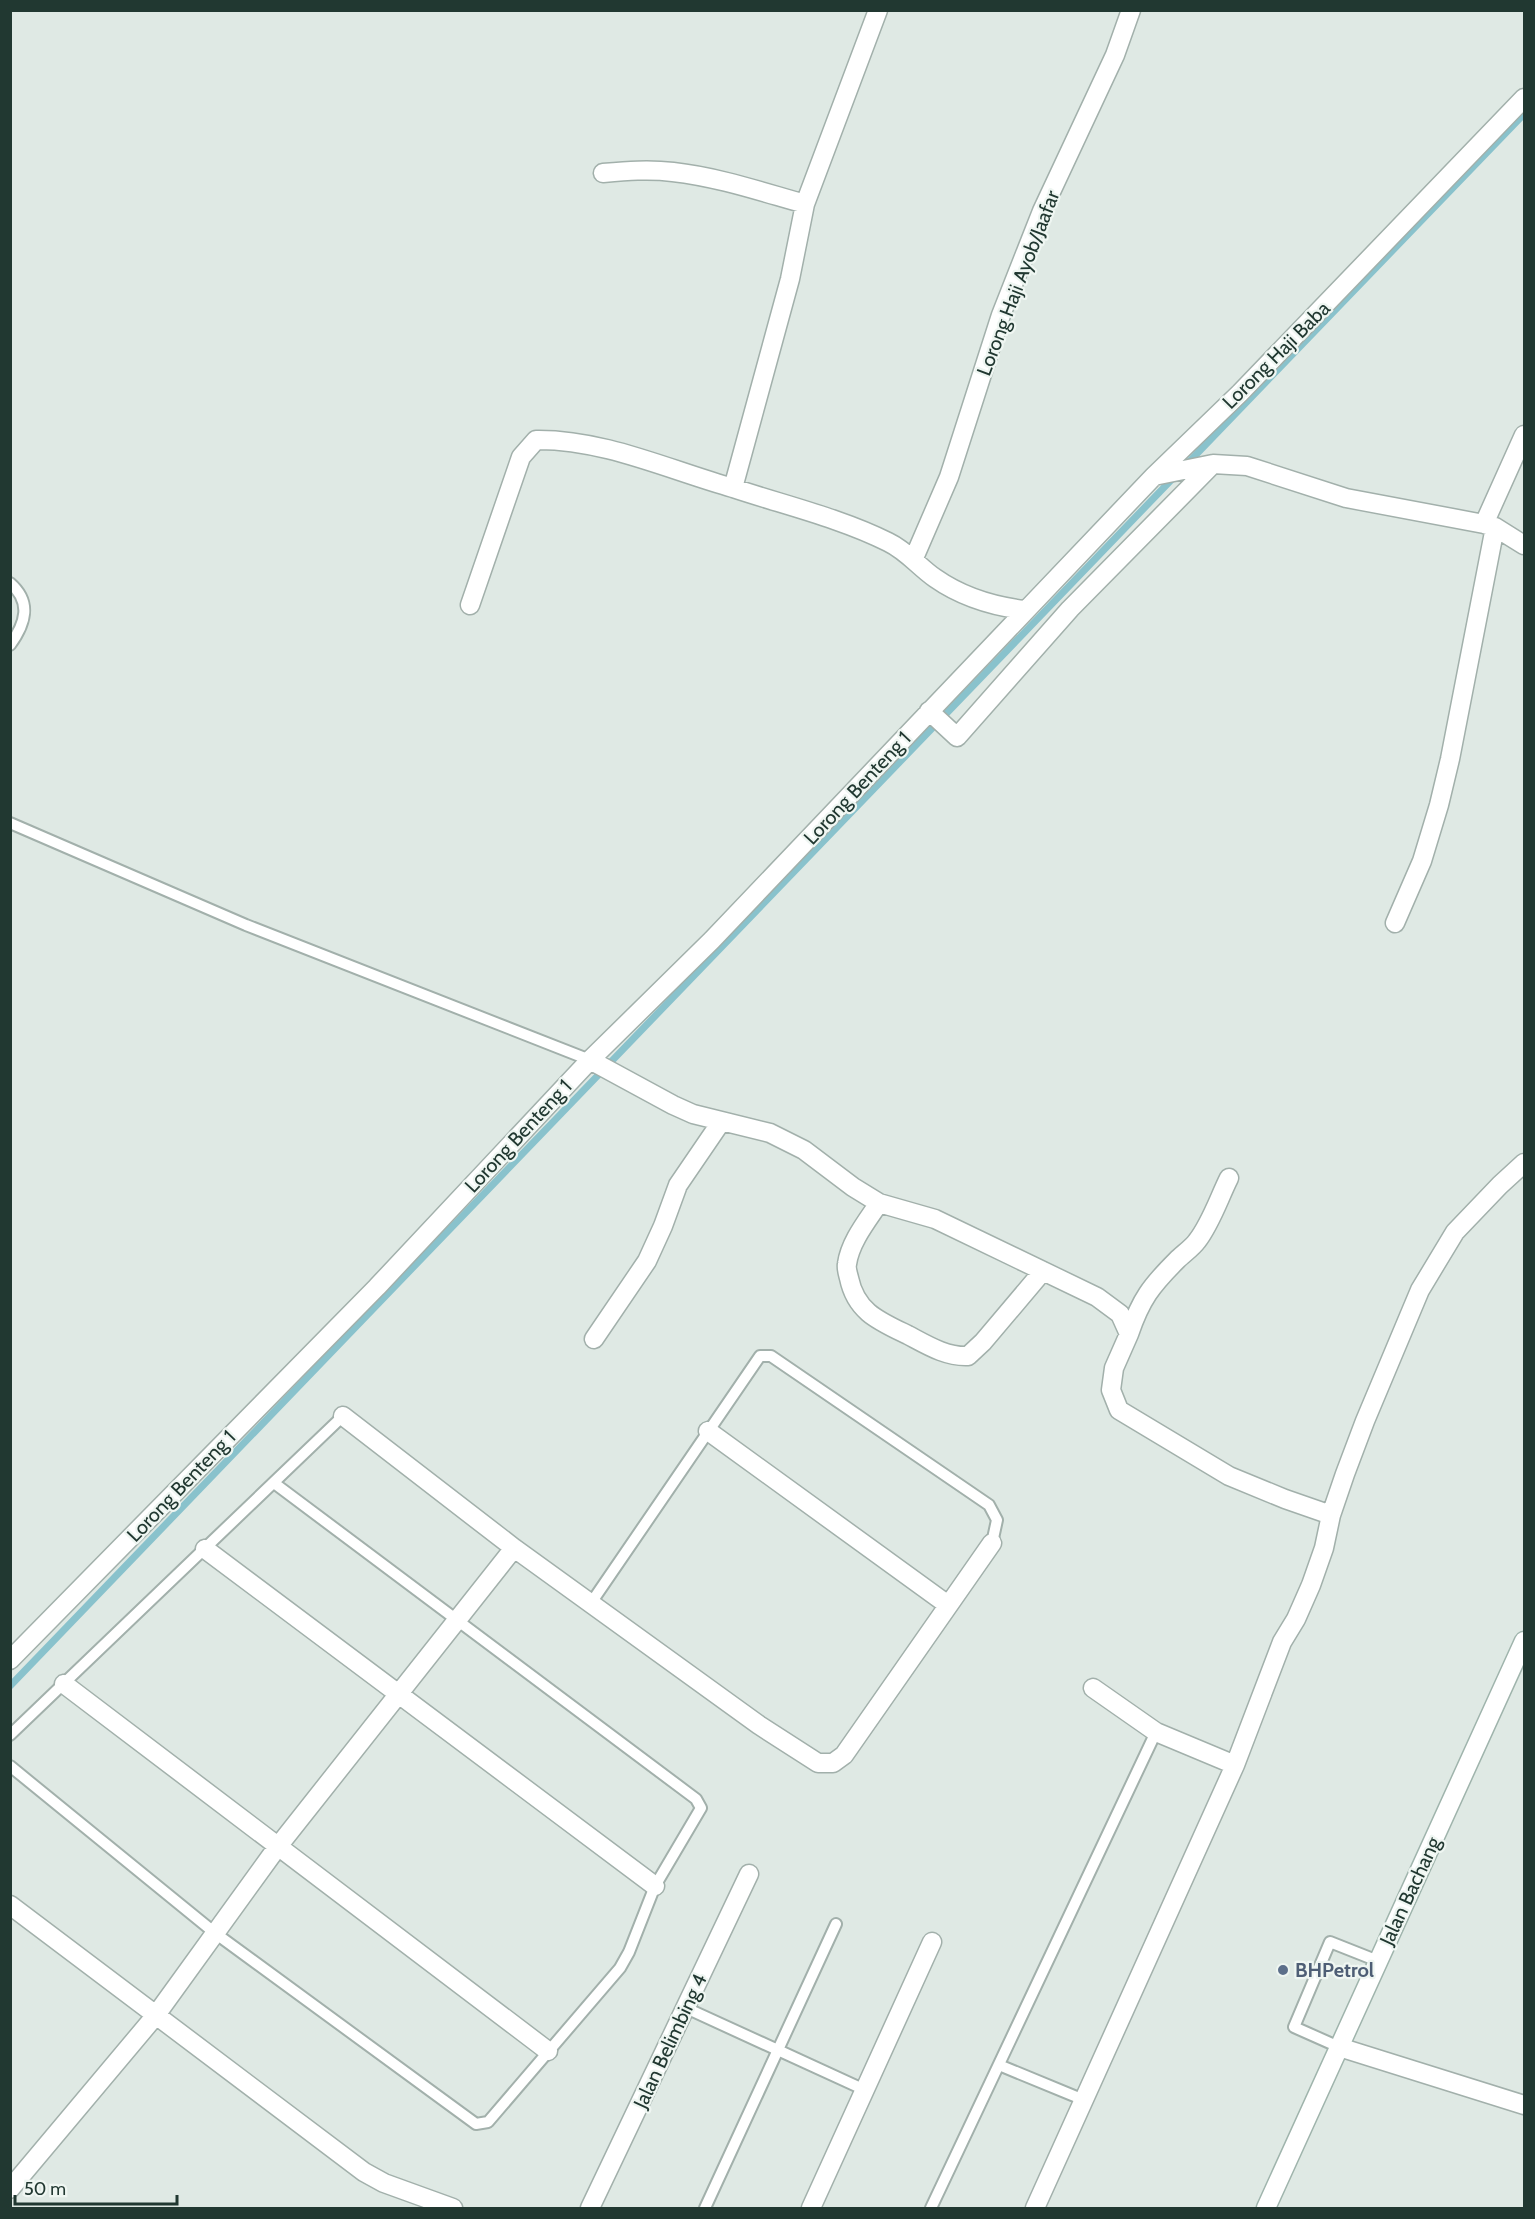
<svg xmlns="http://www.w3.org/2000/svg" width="1535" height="2219" font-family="Cabin,sans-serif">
  <rect width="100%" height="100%" fill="#dfe9e4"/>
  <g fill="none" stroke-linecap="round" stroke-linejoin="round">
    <path stroke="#89c2cc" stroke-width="7" d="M1186,465L1524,114
      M10,1686L1176,475"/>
    <defs>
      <path id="lane" d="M10,583C32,602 26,623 10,645
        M10,823L246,925L590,1060
        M591,1603L760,1356H771L989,1505L997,1520L992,1543
        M10,1735L343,1416
        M10,1766L215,1933L476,2124L488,2122L620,1968L629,1952L655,1886L701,1808L696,1799L274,1483
        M686,2008L865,2090
        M1339,2047L1294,2027L1330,1942L1378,1961
        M999,2065L1084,2100
        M705,2208L836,1924
        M931,2208L1156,1732"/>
      <path id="street" d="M878,10L805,204L790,279L733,488C784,505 840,518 888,542C907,551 919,567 935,578C962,597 992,606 1024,610
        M603,173C626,171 649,169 673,172C718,177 762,192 805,204
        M1154,476L1213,464L1247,466L1346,498L1484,524L1495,527L1524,545
        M1484,524L1524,435
        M914,558L949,477L1001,315L1042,211L1115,55L1131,10
        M470,605L521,457L536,440C603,439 669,470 733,488
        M929,711L957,737L1070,609L1213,464
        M1395,923L1422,861L1439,805L1450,759L1495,527
        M590,1060L673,1105L693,1114L770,1133L804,1150L853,1187L879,1203L935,1219L1097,1297L1120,1314L1129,1334L1114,1368L1111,1390L1119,1410L1229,1476L1285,1499L1331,1515
        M879,1203C867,1221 850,1242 847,1264C846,1268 848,1274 849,1278C856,1312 879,1321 908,1335C927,1345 946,1357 968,1356L983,1342L1043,1271
        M1129,1334C1141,1299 1151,1286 1177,1260C1183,1254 1192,1248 1197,1241C1211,1223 1219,1198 1229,1178
        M594,1339L647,1261L663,1226L678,1185L721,1122
        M343,1416L514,1548L759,1725L818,1763H833L844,1755L992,1543
        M708,1431L948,1605
        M205,1549L655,1886
        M10,1660L377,1287L590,1060L712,940L1154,476L1240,393L1524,98
        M64,1684L548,2051
        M1093,1688L1156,1732L1235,1765
        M10,1905L364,2172L384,2183L453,2208
        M1339,2047L1524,2105
        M10,2189L156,2015L276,1849L514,1548
        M590,2208L749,1874
        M811,2208L932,1942
        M1035,2208L1235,1765L1282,1642L1296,1619L1311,1585L1324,1548L1331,1515L1345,1474L1365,1421L1420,1290L1455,1232L1500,1185L1524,1163"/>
      <path id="secondary" d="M1266,2208L1524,1641"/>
    </defs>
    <use href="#lane" stroke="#a2b0ab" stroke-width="14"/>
    <use href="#street" stroke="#a2b0ab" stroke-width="21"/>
    <use href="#secondary" stroke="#9fb4ac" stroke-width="21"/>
    <use href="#lane" stroke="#fff" stroke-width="10"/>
    <use href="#street" stroke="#fff" stroke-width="18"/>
    <use href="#secondary" stroke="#fff" stroke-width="18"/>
  </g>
  <circle fill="#5c6f8a" stroke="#eff6f2" stroke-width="2" cx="1283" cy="1970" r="6"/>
  <g text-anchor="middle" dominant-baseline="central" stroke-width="4.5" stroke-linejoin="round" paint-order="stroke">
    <g font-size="20" fill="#213831" stroke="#eff6f2">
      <text transform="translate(1018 283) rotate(-69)">Lorong Haji Ayob/Jaafar</text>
      <text transform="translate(1276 355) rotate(-45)">Lorong Haji Baba</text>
      <text transform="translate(857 788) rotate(-47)">Lorong Benteng 1</text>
      <text transform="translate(518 1136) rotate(-47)">Lorong Benteng 1</text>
      <text transform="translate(181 1486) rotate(-46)">Lorong Benteng 1</text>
      <text transform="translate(1410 1891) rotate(-65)">Jalan Bachang</text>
      <text transform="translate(670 2041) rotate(-65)">Jalan Belimbing 4</text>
    </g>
    <g font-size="20" font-weight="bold" fill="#4e5e75" stroke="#eff6f2" text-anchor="start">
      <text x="1295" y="1970">BHPetrol</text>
    </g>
  </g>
  <rect width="1535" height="2219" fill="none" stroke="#213831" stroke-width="24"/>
  <path d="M15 2195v9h162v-9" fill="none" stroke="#213831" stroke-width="3"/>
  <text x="24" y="2195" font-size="18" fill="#213831" stroke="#eff6f2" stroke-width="4.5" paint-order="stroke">50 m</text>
</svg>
